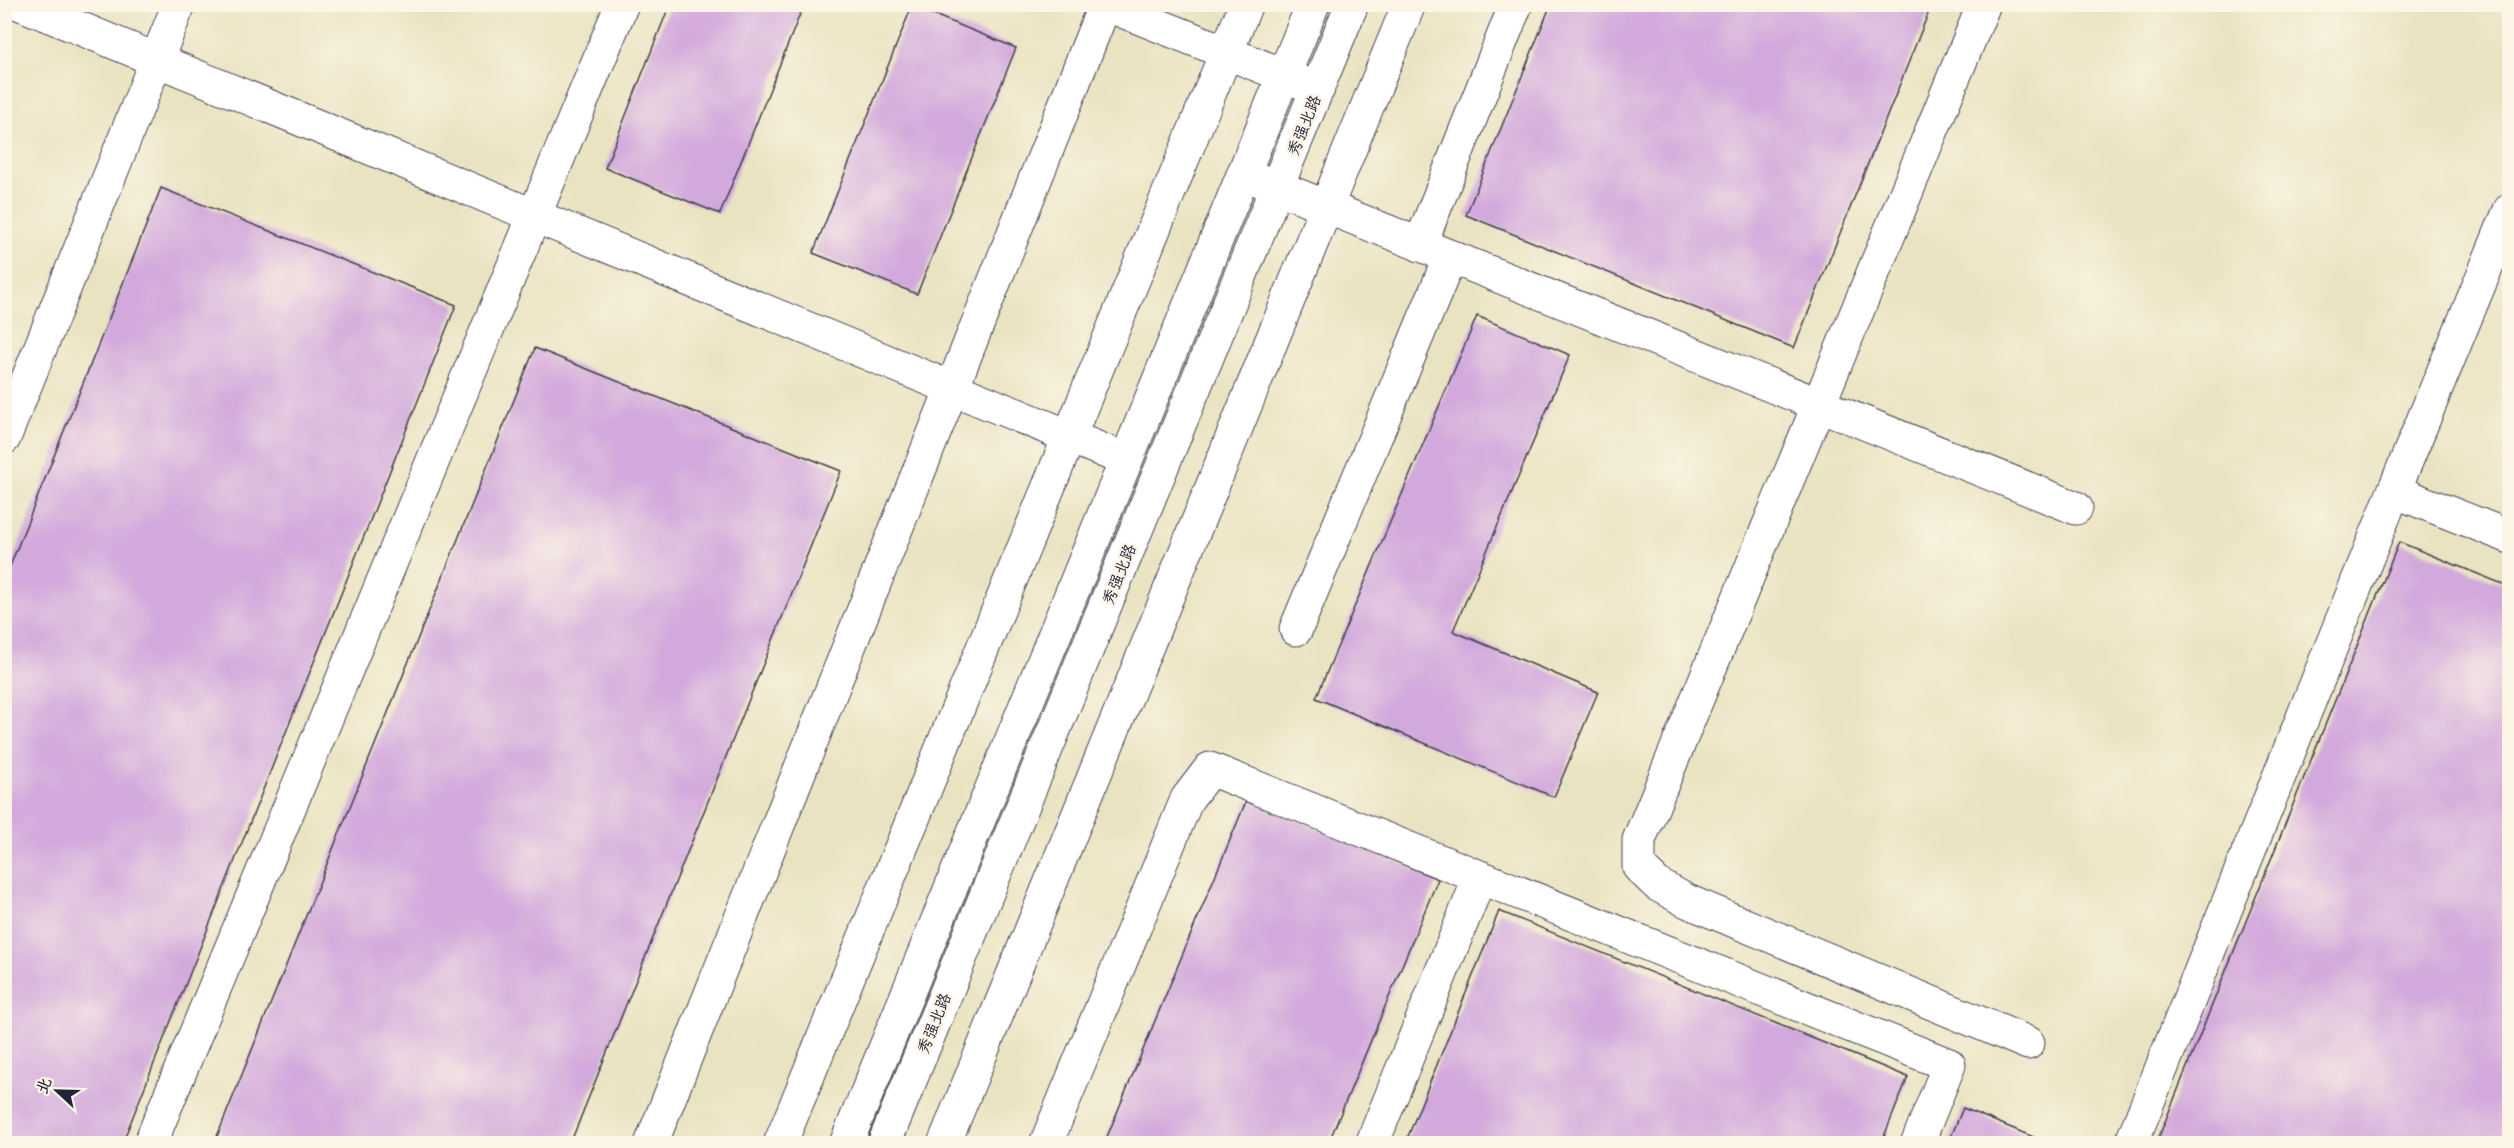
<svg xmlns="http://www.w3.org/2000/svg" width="2514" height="1148" font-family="Mali,'LXGW WenKai TC',sans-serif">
  <rect width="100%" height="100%" fill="#fcf5e5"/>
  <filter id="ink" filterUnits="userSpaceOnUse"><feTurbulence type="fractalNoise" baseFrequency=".0167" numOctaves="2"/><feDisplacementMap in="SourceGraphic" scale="12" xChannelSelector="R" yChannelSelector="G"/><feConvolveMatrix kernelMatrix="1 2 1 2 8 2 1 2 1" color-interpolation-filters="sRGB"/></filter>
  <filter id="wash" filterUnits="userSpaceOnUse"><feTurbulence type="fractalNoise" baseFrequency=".008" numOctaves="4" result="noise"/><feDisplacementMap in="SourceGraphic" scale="24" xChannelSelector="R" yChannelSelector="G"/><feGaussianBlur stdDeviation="1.35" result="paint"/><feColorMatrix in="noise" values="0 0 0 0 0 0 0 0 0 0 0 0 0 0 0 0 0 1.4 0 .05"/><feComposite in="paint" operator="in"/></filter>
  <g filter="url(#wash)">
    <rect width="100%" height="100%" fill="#eae3c2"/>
    <g id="blocks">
      <path fill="#d2a9dc" d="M670,4H804L720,214L605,168Z
        M1551,4H1932L1794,348L1466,215Z
        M912,6L1016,48L917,294L813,253Z
        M161,188L456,305L122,1144H4V581Z
        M1477,316L1570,355L1453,631L1598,692L1554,797L1316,698Z
        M535,348L841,471L570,1144H214Z
        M2399,542L2510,587V1144H2156Z
        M1247,799L1438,879L1328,1144H1104Z
        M1499,911L1908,1077L1881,1144H1405Z
        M1963,1108L2048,1143V1144H1948Z"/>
    </g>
  </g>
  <g filter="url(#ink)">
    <use href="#blocks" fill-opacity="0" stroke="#403f4f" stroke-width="1.5"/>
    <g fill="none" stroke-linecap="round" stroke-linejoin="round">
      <defs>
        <path id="minor" d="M21,4L1126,460
          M1984,4L1639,840V867L1658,885L1687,901L2028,1043
          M1257,179L2076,508
          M1420,245L1516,4
          M4,438L179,4
          M2394,491L2510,210
          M1296,629L1450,257
          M150,1144L622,4
          M651,1144L1105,4L1318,89
          M780,1144L1246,4
          M846,1144L1313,4
          M884,1144L1352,4
          M944,1144L1409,4
          M1046,1144L1187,799L1210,769L1949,1065L1917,1144
          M1372,1144L1480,877
          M2131,1144L2394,491L2510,537"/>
      </defs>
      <use href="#minor" stroke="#403f4f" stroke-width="35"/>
      <use href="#minor" stroke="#fff" stroke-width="33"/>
    </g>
  </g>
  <g text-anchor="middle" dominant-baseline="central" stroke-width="5" stroke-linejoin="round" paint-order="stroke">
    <g font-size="16" fill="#22223b" stroke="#fcf5e5">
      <text transform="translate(1303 125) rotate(-68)">秀强北路</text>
      <text transform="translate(1118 574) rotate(-68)">秀强北路</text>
      <text transform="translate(933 1023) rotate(-68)">秀强北路</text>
    </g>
  </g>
  <rect width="2514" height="1148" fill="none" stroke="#fcf5e5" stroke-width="24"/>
  <g transform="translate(57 1091) rotate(292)" stroke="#fcf5e5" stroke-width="4.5" paint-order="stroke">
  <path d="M0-4.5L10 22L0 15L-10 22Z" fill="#22223b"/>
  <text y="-9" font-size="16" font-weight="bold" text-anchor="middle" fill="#22223b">北</text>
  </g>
</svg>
